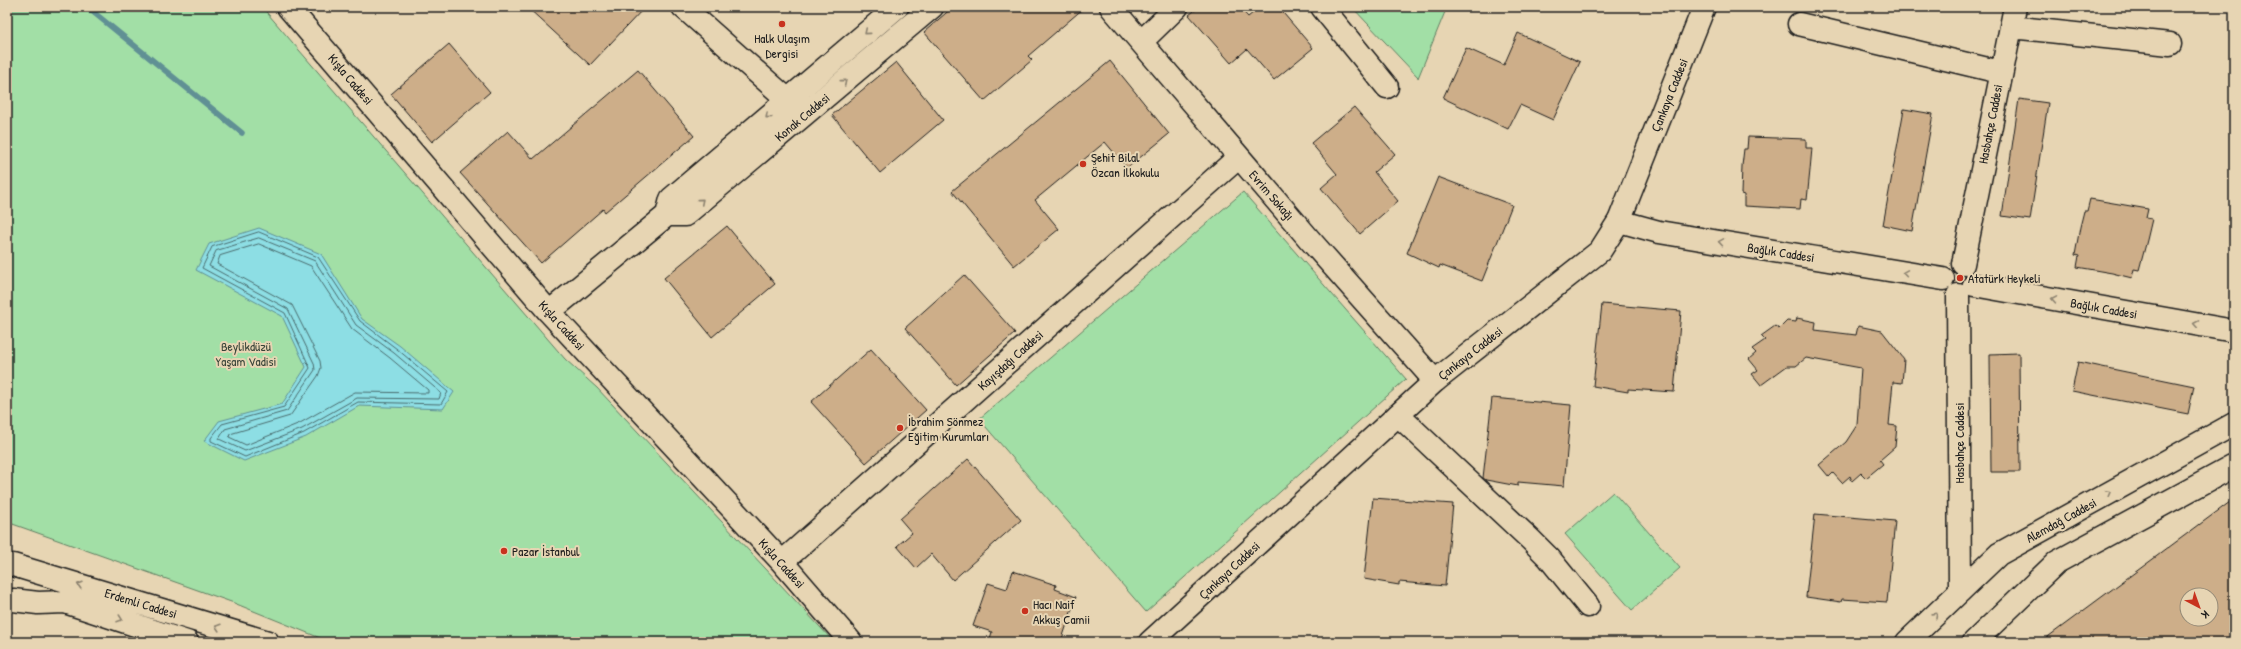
<svg xmlns="http://www.w3.org/2000/svg" width="2241" height="649" font-family="'Patrick Hand',sans-serif">
  <rect width="100%" height="100%" fill="#e7d5b3"/>
  <filter id="ink" filterUnits="userSpaceOnUse"><feTurbulence type="fractalNoise" baseFrequency=".025" numOctaves="2"/><feDisplacementMap in="SourceGraphic" scale="8" xChannelSelector="R" yChannelSelector="G"/><feConvolveMatrix kernelMatrix="1 2 1 2 8 2 1 2 1" color-interpolation-filters="sRGB"/></filter>
  <g filter="url(#ink)">
    <path fill="#a2dfa6" stroke="#5f7e61" d="M7,7H262L565,359L597,388L834,642H330L234,603L7,522Z
      M1352,7H1447L1418,78V77Z
      M1243,192L1406,379L1146,612L979,419Z
      M1613,492L1680,568L1632,610L1565,534Z"/>
    <path fill="#8ddee4" stroke="#609094" d="M259,228L321,254L362,319L400,346L454,392L443,409L359,406L306,437L244,461L204,441L219,421L282,404L306,367L282,316L196,270L209,244Z"/>
    <g fill="none" stroke-linecap="round" stroke-linejoin="round">
      <path stroke="#496a6c" stroke-width="1" d="M259,232L318,257L360,321L397,349L448,392L441,404L358,402L304,433L245,457L211,441V438L222,424L284,407L310,368L285,313L202,268L212,247Z
        M259,238L315,261L356,325L394,353L441,393L439,399L357,398L302,429L245,451L219,439L225,429L287,411L315,370L314,363L288,309L209,266L216,251Z
        M259,244L311,266L352,329L390,358L428,390V393L355,392L300,423L246,445L229,437L230,434L290,416L318,376L321,368L320,361L292,305L217,264L220,256Z"/>
      <path stroke="#609094" stroke-width="5.5" d="M87,7L242,133"/>
    </g>
    <path fill="#cdae89" stroke="#1c1c1c" fill-rule="evenodd" d="M527,7H645L590,65Z
      M953,7H1085L1028,56L1032,60L984,101L924,32Z
      M1199,7H1239L1248,17L1260,7H1278L1313,48L1274,80L1247,49L1231,63L1189,15Z
      M1518,33L1580,62L1553,120L1520,105L1508,129L1443,98L1466,48L1504,65Z
      M449,44L490,92L432,142L391,94Z
      M1110,61L1169,134L1127,168L1105,142L1035,200L1059,229L1014,266L952,191Z
      M896,62L943,120L880,173L832,115Z
      M638,70L694,136L605,212L603,209L541,263L460,173L508,131L533,159Z
      M2019,99L2048,103L2030,220L2002,216Z
      M1354,107L1395,154L1374,172L1398,201L1360,234L1321,188L1337,174L1311,143Z
      M1904,109L1933,114L1912,231L1883,225Z
      M1748,137L1806,139V148H1812L1810,170L1807,200L1801,199L1800,209L1744,206V195L1741,194L1742,166L1744,149H1747Z
      M1438,177L1512,205L1482,281L1440,265L1439,268L1407,253Z
      M2090,199L2148,209L2146,218L2152,219L2147,240L2139,270L2134,269L2132,278L2112,273L2077,267L2079,256L2075,255L2080,227L2084,211H2087Z
      M727,226L775,284L712,337L664,278Z
      M964,275L1015,333L956,385L905,328Z
      M1602,304L1681,311L1674,392L1628,389V392L1593,386Z
      M1797,318L1816,322L1815,330L1856,335L1858,326L1882,331L1904,359L1902,383L1893,382L1889,425L1897,426L1895,447L1880,460L1883,464L1866,478L1861,473L1852,481L1850,476L1842,483L1833,473L1829,477L1819,465L1846,442L1857,425L1861,368L1806,358L1796,366H1787L1761,385L1752,374L1758,370L1749,359L1756,353L1752,349L1765,340L1761,336L1775,326L1779,329L1787,321L1796,322Z
      M871,349L926,410L866,463L811,402Z
      M2019,353L2020,472H1991L1990,354Z
      M2078,362L2194,386L2188,414L2072,391Z
      M1492,398L1571,405L1564,486L1518,482V486L1486,480L1483,478Z
      M968,459L1021,520L953,580L931,554L916,568L897,546L912,533L900,519Z
      M1373,498L1453,504L1445,586L1399,582V585L1364,579Z
      M2234,499V642H2041ZM2187,595H2211V619H2187Z
      M1815,514L1895,521L1887,602L1842,599L1841,602L1806,597Z
      M1013,571L1056,585L1055,589L1076,597L1061,642H989L992,632L973,626L988,583L1007,589Z"/>
    <g fill="none" stroke-linecap="round" stroke-linejoin="round">
      <defs>
        <path id="minor" d="M288,7L549,312L782,562L851,642
          M683,7L787,99
          M1111,7L1310,240L1435,381
          M1322,7L1387,87
          M1799,24L2000,72
          M2011,27L2170,44
          M1141,42L1177,7
          M667,215H685L932,7
          M1619,221L1659,232L1943,279
          M1963,264L2015,7
          M1974,285L2234,331
          M1958,295L1960,591
          M549,312L667,215L671,199L897,7
          M1398,415L1531,540L1549,558L1588,606
          M782,562L1239,157
          M1974,642L2057,562L2234,466"/>
        <path id="major" d="M13,565L268,642
          M13,600L38,603L65,602L187,642
          M1150,642L1435,381L1600,251L1619,221L1704,7
          M1907,642L1999,554L2234,424"/>
      </defs>
      <use href="#minor" stroke="#1c1c1c" stroke-width="25"/>
      <use href="#major" stroke="#1c1c1c" stroke-width="25"/>
      <use href="#minor" stroke="#e7d5b3" stroke-width="22"/>
      <use href="#major" stroke="#e7d5b3" stroke-width="22"/>
    </g>
    <defs><path id="oneway-chevron" d="M-2-3.5L2.5 0L-2 3.5" fill="none" stroke-width="1.6" stroke-linecap="round" stroke-linejoin="round"/></defs>
    <g stroke="#8c826f">
      <use href="#oneway-chevron" transform="translate(867 32) rotate(140)"/>
      <use href="#oneway-chevron" transform="translate(844 82) rotate(-40)"/>
      <use href="#oneway-chevron" transform="translate(768 116) rotate(139)"/>
      <use href="#oneway-chevron" transform="translate(701 201) rotate(-40)"/>
      <use href="#oneway-chevron" transform="translate(1721 242) rotate(-171)"/>
      <use href="#oneway-chevron" transform="translate(1905 273) rotate(-171)"/>
      <use href="#oneway-chevron" transform="translate(2054 299) rotate(-170)"/>
      <use href="#oneway-chevron" transform="translate(2196 324) rotate(-170)"/>
      <use href="#oneway-chevron" transform="translate(2109 493) rotate(-29)"/>
      <use href="#oneway-chevron" transform="translate(80 585) rotate(-163)"/>
      <use href="#oneway-chevron" transform="translate(1935 615) rotate(-44)"/>
      <use href="#oneway-chevron" transform="translate(120 619) rotate(19)"/>
      <use href="#oneway-chevron" transform="translate(218 627) rotate(-163)"/>
    </g>
  </g>
  <g fill="#c8321e" stroke="#e7d5b3" stroke-width="1.5">
    <circle cx="782" cy="24" r="4"/>
    <circle cx="1083" cy="164" r="4"/>
    <circle cx="1960" cy="278" r="4"/>
    <circle cx="900" cy="428" r="4"/>
    <circle cx="504" cy="551" r="4"/>
    <circle cx="1025" cy="611" r="4"/>
  </g>
  <g text-anchor="middle" dominant-baseline="central" stroke-width="4" stroke-linejoin="round" paint-order="stroke">
    <g font-size="13" fill="#1c1c1c" stroke="#e7d5b3" text-anchor="start">
      <text x="782" y="38" text-anchor="middle">Halk Ulaşım<tspan x="782" dy="15">Dergisi</tspan></text>
      <text x="1091" y="157">Şehit Bilal<tspan x="1091" dy="15">Özcan İlkokulu</tspan></text>
      <text x="1968" y="278">Atatürk Heykeli</text>
      <text x="908" y="421">İbrahim Sönmez<tspan x="908" dy="15">Eğitim Kurumları</tspan></text>
      <text x="512" y="551">Pazar İstanbul</text>
      <text x="1033" y="604">Hacı Naif<tspan x="1033" dy="15">Akkuş Camii</tspan></text>
    </g>
    <g font-size="13" fill="#1c1c1c" stroke="#e7d5b3">
      <text transform="translate(351 79) rotate(50)">Kışla Caddesi</text>
      <text transform="translate(1669 95) rotate(-68)">Çankaya Caddesi</text>
      <text transform="translate(802 117) rotate(-40)">Konak Caddesi</text>
      <text transform="translate(1990 124) rotate(-79)">Hasbahçe Caddesi</text>
      <text transform="translate(1272 195) rotate(49)">Evrim Sokağı</text>
      <text transform="translate(1781 252) rotate(9)">Bağlık Caddesi</text>
      <text transform="translate(2104 308) rotate(10)">Bağlık Caddesi</text>
      <text transform="translate(562 325) rotate(48)">Kışla Caddesi</text>
      <text transform="translate(1470 353) rotate(-38)">Çankaya Caddesi</text>
      <text transform="translate(1010 360) rotate(-42)">Kayışdağı Caddesi</text>
      <text transform="translate(1959 443) rotate(-90)">Hasbahçe Caddesi</text>
      <text transform="translate(2061 520) rotate(-29)">Alemdağ Caddesi</text>
      <text transform="translate(782 563) rotate(48)">Kışla Caddesi</text>
      <text transform="translate(1229 570) rotate(-43)">Çankaya Caddesi</text>
      <text transform="translate(141 603) rotate(17)">Erdemli Caddesi</text>
    </g>
    <g font-size="13" fill="#374338" stroke="#e7d5b3">
      <text x="246" y="346">Beylikdüzü<tspan x="246" dy="15">Yaşam Vadisi</tspan></text>
    </g>
  </g>
  <rect width="2241" height="649" fill="none" stroke="#e7d5b3" stroke-width="24"/>
  <rect x="12" y="12" width="2217" height="625" fill="none" stroke="#1c1c1c" stroke-width="1.5" filter="url(#ink)"/>
  <g transform="translate(2199 607) rotate(139)"><circle r="19" fill="#e7d5b3" stroke="#968b77"/>
  <path d="M0-3L7 15L0 10L-7 15Z" fill="#c8321e"/>
  <text y="-6" font-size="11" font-weight="bold" text-anchor="middle" fill="#1c1c1c">K</text>
  </g>
</svg>
